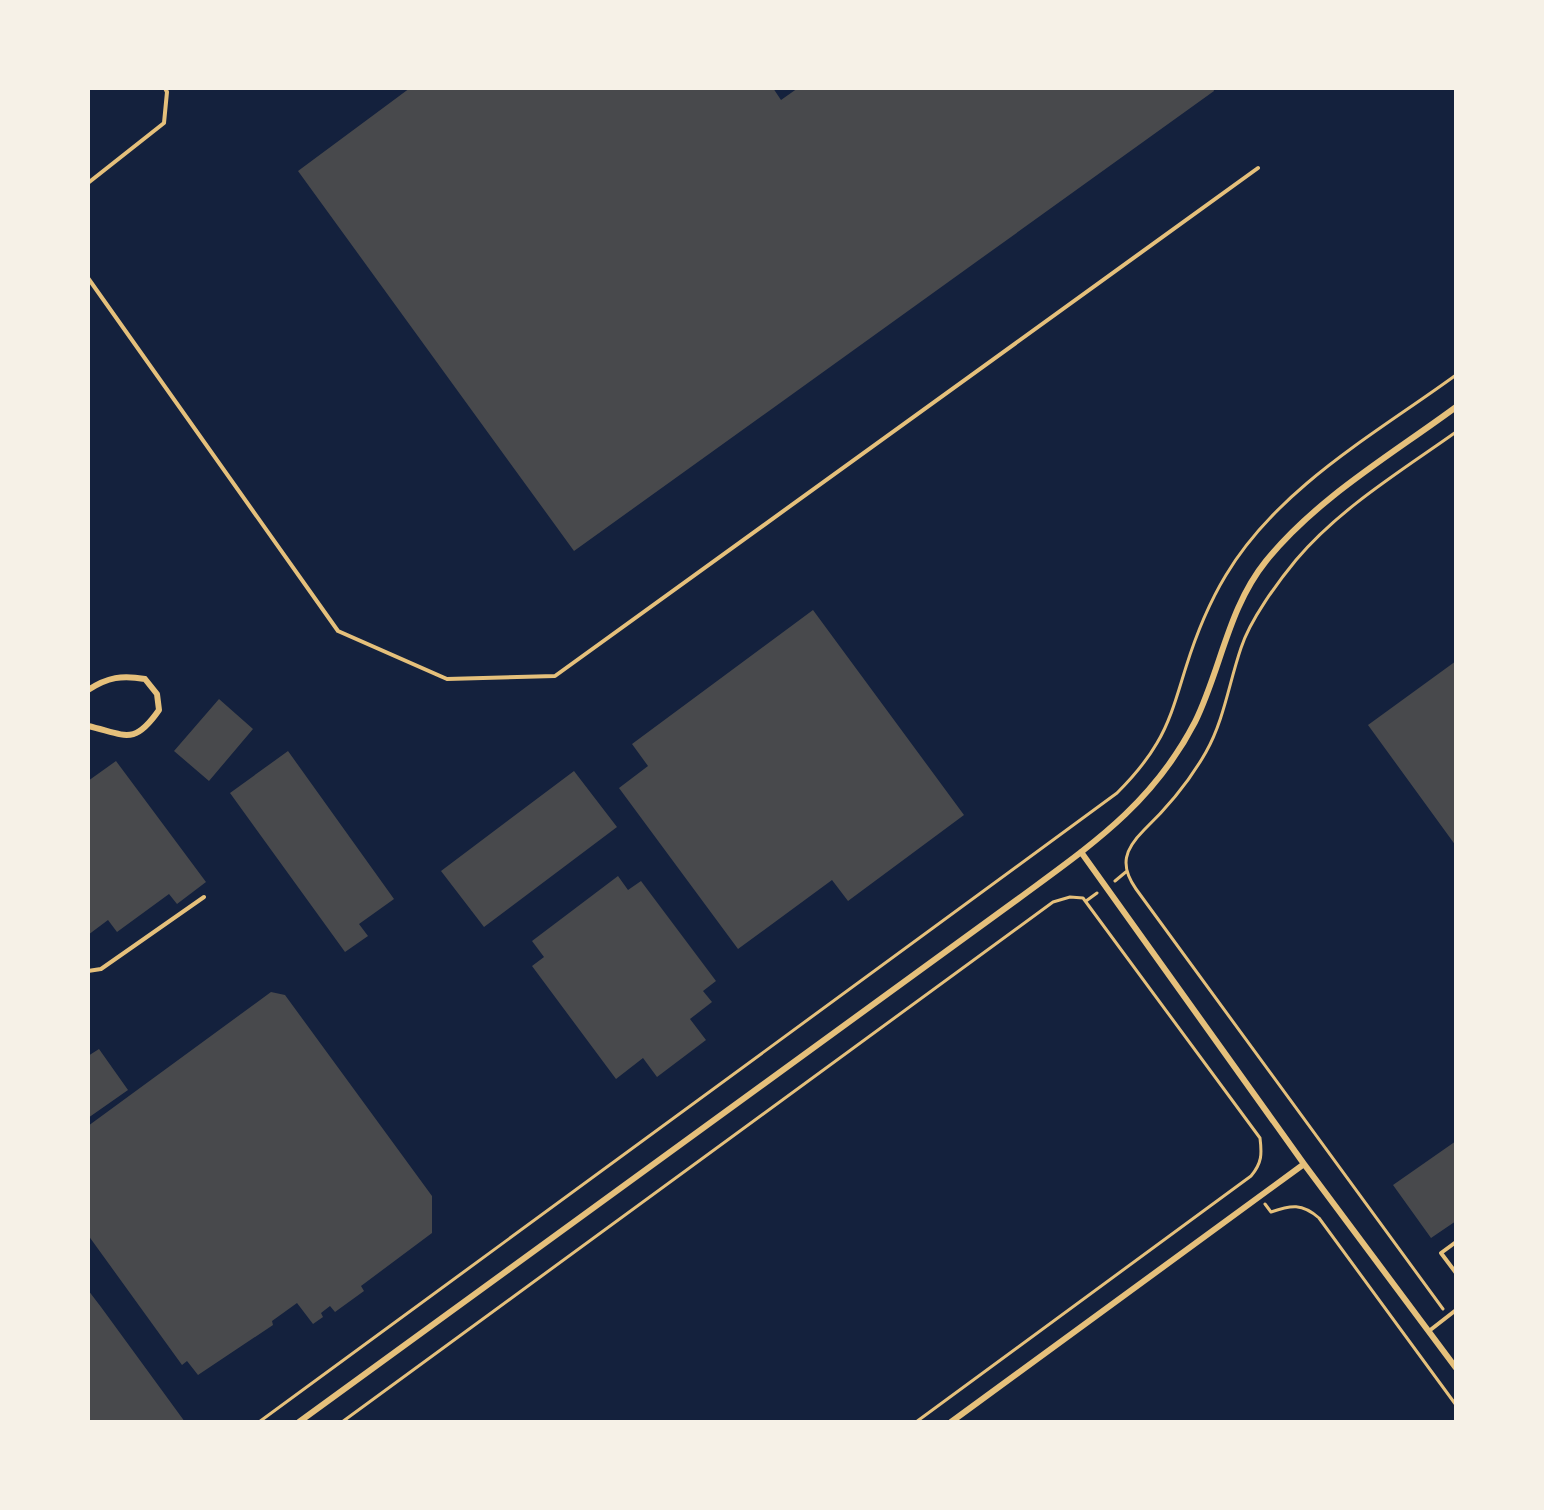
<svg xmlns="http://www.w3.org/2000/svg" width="1544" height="1510" font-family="'Public Sans',sans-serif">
  <rect width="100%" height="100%" fill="#14213d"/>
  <path fill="#48494c" d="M410,88H773L781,100L798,88H1213L1214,91L574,551L298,171Z
    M813,610L964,815L848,901L832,880L738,949L619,788L648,766L632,744Z
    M1456,661V846L1368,725Z
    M219,699L253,729L209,781L174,751Z
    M288,751L394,899L359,924L368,936L345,952L230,793Z
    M116,761L206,882L177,904L169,894L117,932L108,920L88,935V781Z
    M574,771L617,827L484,927L441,871Z
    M618,876L628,890L641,881L716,981L703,991L712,1002L690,1019L706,1040L657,1077L643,1058L616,1079L532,966L544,957L532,941Z
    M271,992L285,995L432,1196V1233L361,1286L364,1291L335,1312L330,1306L321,1313L323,1317L313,1324L297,1303L272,1321L273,1325L198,1375L187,1361L182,1365L88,1235V1126Z
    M99,1049L128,1090L88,1118V1056Z
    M1456,1141V1221L1431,1238L1393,1185Z
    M88,1290L101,1307L185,1422H88Z"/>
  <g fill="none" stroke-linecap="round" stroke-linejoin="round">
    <path stroke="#e5c07b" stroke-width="3" d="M1115,881L1127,871
      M1086,901L1097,893
      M1265,1204L1271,1212C1291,1205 1302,1203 1319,1218L1456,1405
      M1443,1309L1136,889C1119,865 1125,849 1144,830C1169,806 1189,782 1206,752C1224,720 1229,683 1241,648C1250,620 1277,583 1296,560C1340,508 1401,471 1456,432
      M259,1422L1117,793C1132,778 1146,762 1157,743C1171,720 1178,692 1186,667C1196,635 1209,603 1226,575C1279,487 1375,434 1456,375
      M342,1422L1053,902L1070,897L1083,898L1260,1138C1262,1154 1262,1163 1251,1176L916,1422"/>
    <path stroke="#e5c07b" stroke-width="4" d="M88,183L164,123L167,92L165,88
      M88,278L338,631L447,679L555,676L1258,168
      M88,971L101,969L204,897
      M1456,1242L1441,1253L1456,1273
      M1429,1331L1456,1310"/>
    <path stroke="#e5c07b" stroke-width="6" d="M88,690C108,677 122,675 145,679L157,694L159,710C134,746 126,735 88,726
      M1081,852L1304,1164L1456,1368
      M299,1422L1018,899C1091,845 1152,805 1195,722C1221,669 1228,608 1266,561C1317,498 1391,455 1456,407
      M951,1422L1304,1164"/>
  </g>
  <rect width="1544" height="1510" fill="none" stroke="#f6f1e7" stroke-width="180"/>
</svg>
